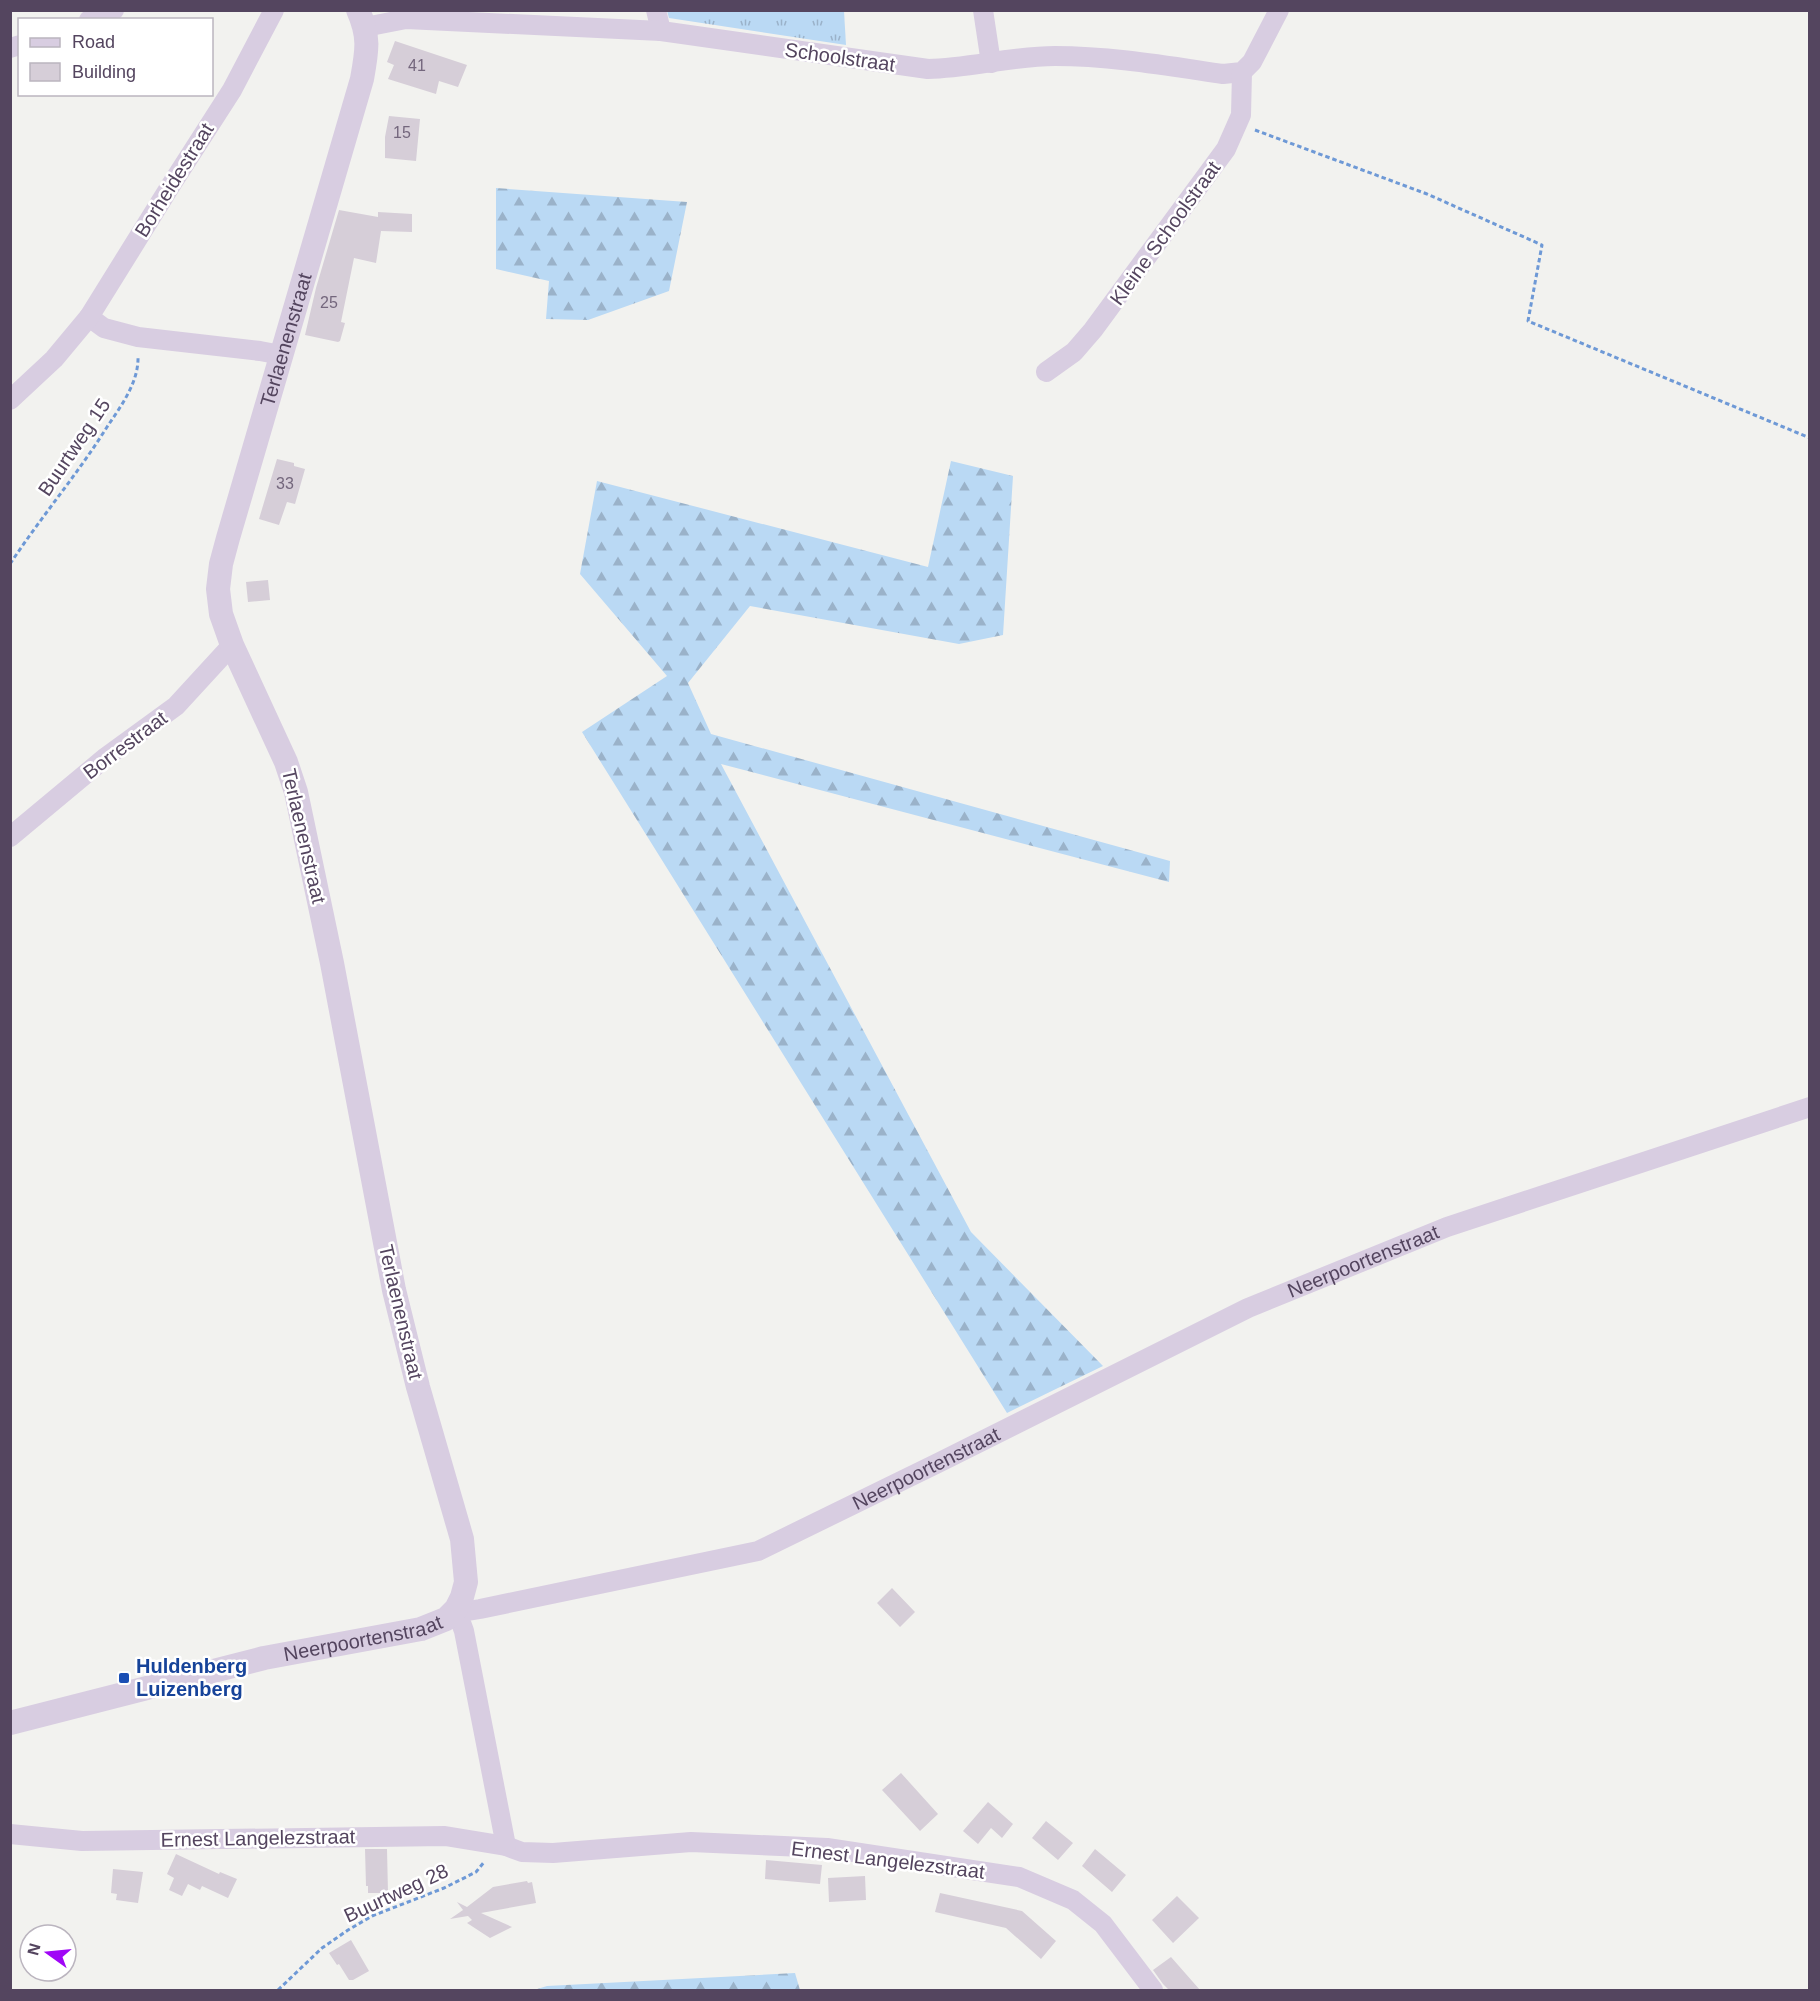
<svg xmlns="http://www.w3.org/2000/svg" width="1820" height="2001" font-family="Arial,sans-serif">
  <defs>
    <pattern id="forest-firs" width="22" height="20" patternUnits="userSpaceOnUse" patternTransform="scale(1.5)"><rect width="22" height="20" fill="#bad9f4"/><path d="M5 1l3.5 6h-7zM16 11l3.5 6h-7z" fill="#9ab2c9"/></pattern>
    <pattern id="park-tufts" width="24" height="20" patternUnits="userSpaceOnUse" patternTransform="scale(1.5)"><rect width="24" height="20" fill="#bad9f4"/><path d="M3 7l-1-3M5 7V3M7 7l1-3M15 17l-1-3M17 17v-4M19 17l1-3" fill="none" stroke="#9ab2c9"/></pattern>
  </defs>
  <rect width="100%" height="100%" fill="#f2f2ef"/>
  <path fill="url(#forest-firs)" d="M496,188L687,202L669,291L588,320L546,319L549,281L496,269Z
    M951,461L1013,476L1003,635L959,644L750,606L688,683L711,734L1170,861L1169,882L721,764L971,1232L1103,1366L1007,1413L582,732L667,676L580,574L597,481L928,567Z
    M795,1973L800,1990H534L547,1986Z"/>
  <path fill="url(#park-tufts)" d="M667,11H844L846,45L669,18Z"/>
  <path fill="#d6ced8" d="M395,41L467,65L458,87L439,81L436,94L388,79L394,65L387,62Z
    M389,116L420,119L416,161L385,158V137Z
    M339,210L378,217V212L412,214V232L381,231L376,263L354,258L341,322L345,323L340,341L338,342L305,335L316,288Z
    M277,459L294,463V466L305,469L295,504L287,502L279,525L259,519Z
    M268,580L270,600L248,602L246,582Z
    M892,1588L915,1612L900,1627L877,1603Z
    M901,1773L938,1814L920,1831L882,1790Z
    M988,1802L1013,1824L1002,1838L991,1828L978,1844L963,1831Z
    M1046,1821L1073,1843L1058,1860L1032,1838Z
    M365,1849H387L388,1893H368V1886H366Z
    M1095,1849L1126,1875L1112,1892L1082,1866Z
    M176,1854L219,1874L220,1872L237,1879L228,1898L202,1886L200,1890L188,1884L182,1896L169,1890L174,1878L167,1874Z
    M766,1860L822,1865L820,1884L765,1879Z
    M113,1869L143,1872L138,1903L116,1900L117,1894L111,1893Z
    M865,1876L866,1900L829,1902L828,1878Z
    M527,1881L528,1883L532,1882L536,1903L481,1913L512,1927L490,1938L467,1923L472,1920L468,1916L450,1919L463,1910L457,1902L467,1907L493,1887Z
    M940,1893L1022,1911L1056,1941L1041,1959L1006,1928L935,1912Z
    M1177,1896L1199,1918L1173,1943L1152,1920Z
    M351,1940L369,1971L353,1980H349L339,1964L337,1965L329,1953Z
    M1171,1957L1200,1990H1169L1163,1984L1153,1970Z"/>
  <g fill="none" stroke-linecap="round" stroke-linejoin="round">
    <path stroke="#6e99d6" stroke-width="3" stroke-dasharray="4.5 3" stroke-linecap="butt" d="M1255,130L1427,194L1542,245L1528,321L1810,438
      M10,564C41,517 77,475 107,427C121,406 139,382 138,356
      M278,1990L322,1948L348,1930L372,1916L444,1888L476,1872L485,1861"/>
    <g stroke="#d8cde1" stroke-width="20">
      <path d="M656,10L661,31"/>
      <path d="M983,10L991,63"/>
      <path d="M89,20L114,10"/>
      <path d="M365,27L406,19L661,31L928,69C970,68 1012,56 1055,56C1111,56 1168,66 1223,74L1242,72L1252,62L1279,10"/>
      <path d="M10,48L20,45"/>
      <path d="M89,317L104,328L138,337L260,351L281,355"/>
      <path d="M1046,372L1074,352L1093,330L1226,149L1241,115L1242,72"/>
      <path d="M10,400L54,359L89,317L171,185L232,90L274,10"/>
      <path d="M10,837L106,757L176,706L232,645"/>
      <path d="M10,1834L82,1841L445,1836L506,1846L522,1852L553,1853L691,1842L827,1848L1019,1877L1073,1900L1103,1924L1153,1990"/>
      <path id="s1" d="M506,1846L464,1631L456,1609L468,1611L480,1609L758,1551L940,1462L1248,1308L1447,1227L1810,1107"/>
    </g>
    <path stroke="#d8cde1" stroke-width="24" id="s2" d="M10,1723L264,1658L421,1629L446,1619L456,1609L462,1597L466,1582L462,1539L418,1387L394,1290L332,963L296,792L286,762L232,645L221,614L218,589L221,564L228,538L362,79C367,51 370,37 358,10"/>
  </g>
  <rect fill="#1a4fb4" stroke="#fff" stroke-width="2" x="118" y="1672" width="12" height="12" rx="3"/>
  <g text-anchor="middle" dominant-baseline="central" stroke-width="5" stroke-linejoin="round" paint-order="stroke">
    <g font-size="16" fill="#74677d">
      <text x="417" y="65">41</text>
      <text x="402" y="132">15</text>
      <text x="329" y="302">25</text>
      <text x="285" y="483">33</text>
    </g>
    <g font-size="20" fill="#54455f" stroke="#fff">
      <text transform="translate(840 57) rotate(8)">Schoolstraat</text>
      <text transform="translate(174 180) rotate(-58)">Borheidestraat</text>
      <text transform="translate(1165 233) rotate(-54)">Kleine Schoolstraat</text>
      <text stroke="none"><textPath href="#s2" startOffset="1778">Terlaenenstraat</textPath></text>
      <text transform="translate(74 447) rotate(-56)">Buurtweg 15</text>
      <text transform="translate(125 745) rotate(-37)">Borrestraat</text>
      <text transform="translate(304 836) rotate(77)">Terlaenenstraat</text>
      <text stroke="none"><textPath href="#s1" startOffset="1222">Neerpoortenstraat</textPath></text>
      <text transform="translate(401 1312) rotate(77)">Terlaenenstraat</text>
      <text stroke="none"><textPath href="#s1" startOffset="738">Neerpoortenstraat</textPath></text>
      <text stroke="none"><textPath href="#s2" startOffset="363">Neerpoortenstraat</textPath></text>
      <text transform="translate(258 1838) rotate(-1)">Ernest Langelezstraat</text>
      <text transform="translate(888 1860) rotate(7)">Ernest Langelezstraat</text>
      <text transform="translate(396 1893) rotate(-25)">Buurtweg 28</text>
    </g>
    <g font-size="20" font-weight="bold" fill="#164399" stroke="#fff" text-anchor="start">
      <text x="136" y="1666">Huldenberg<tspan x="136" dy="23">Luizenberg</tspan></text>
    </g>
  </g>
  <rect width="1820" height="2001" fill="none" stroke="#54455f" stroke-width="24"/>
  <rect x="18" y="18" width="195" height="78" fill="#ffffff" stroke="#bbb5bf" stroke-width="1.5"/>
  <rect x="30" y="38" width="30" height="9" fill="#d8cde1" stroke="#bbb5bf" stroke-width="1.5"/>
  <text x="72" y="48" font-size="18" fill="#54455f">Road</text>
  <rect x="30" y="63" width="30" height="18" fill="#d6ced8" stroke="#bbb5bf" stroke-width="1.5"/>
  <text x="72" y="78" font-size="18" fill="#54455f">Building</text>
  <g transform="translate(48 1953) rotate(285)"><circle r="28" fill="#ffffff" stroke="#bbb5bf" stroke-width="1.5"/>
  <path d="M0-4.5L10 22L0 15L-10 22Z" fill="#a006f6"/>
  <text y="-9" font-size="16" font-weight="bold" text-anchor="middle" fill="#54455f">N</text>
  </g>
</svg>
